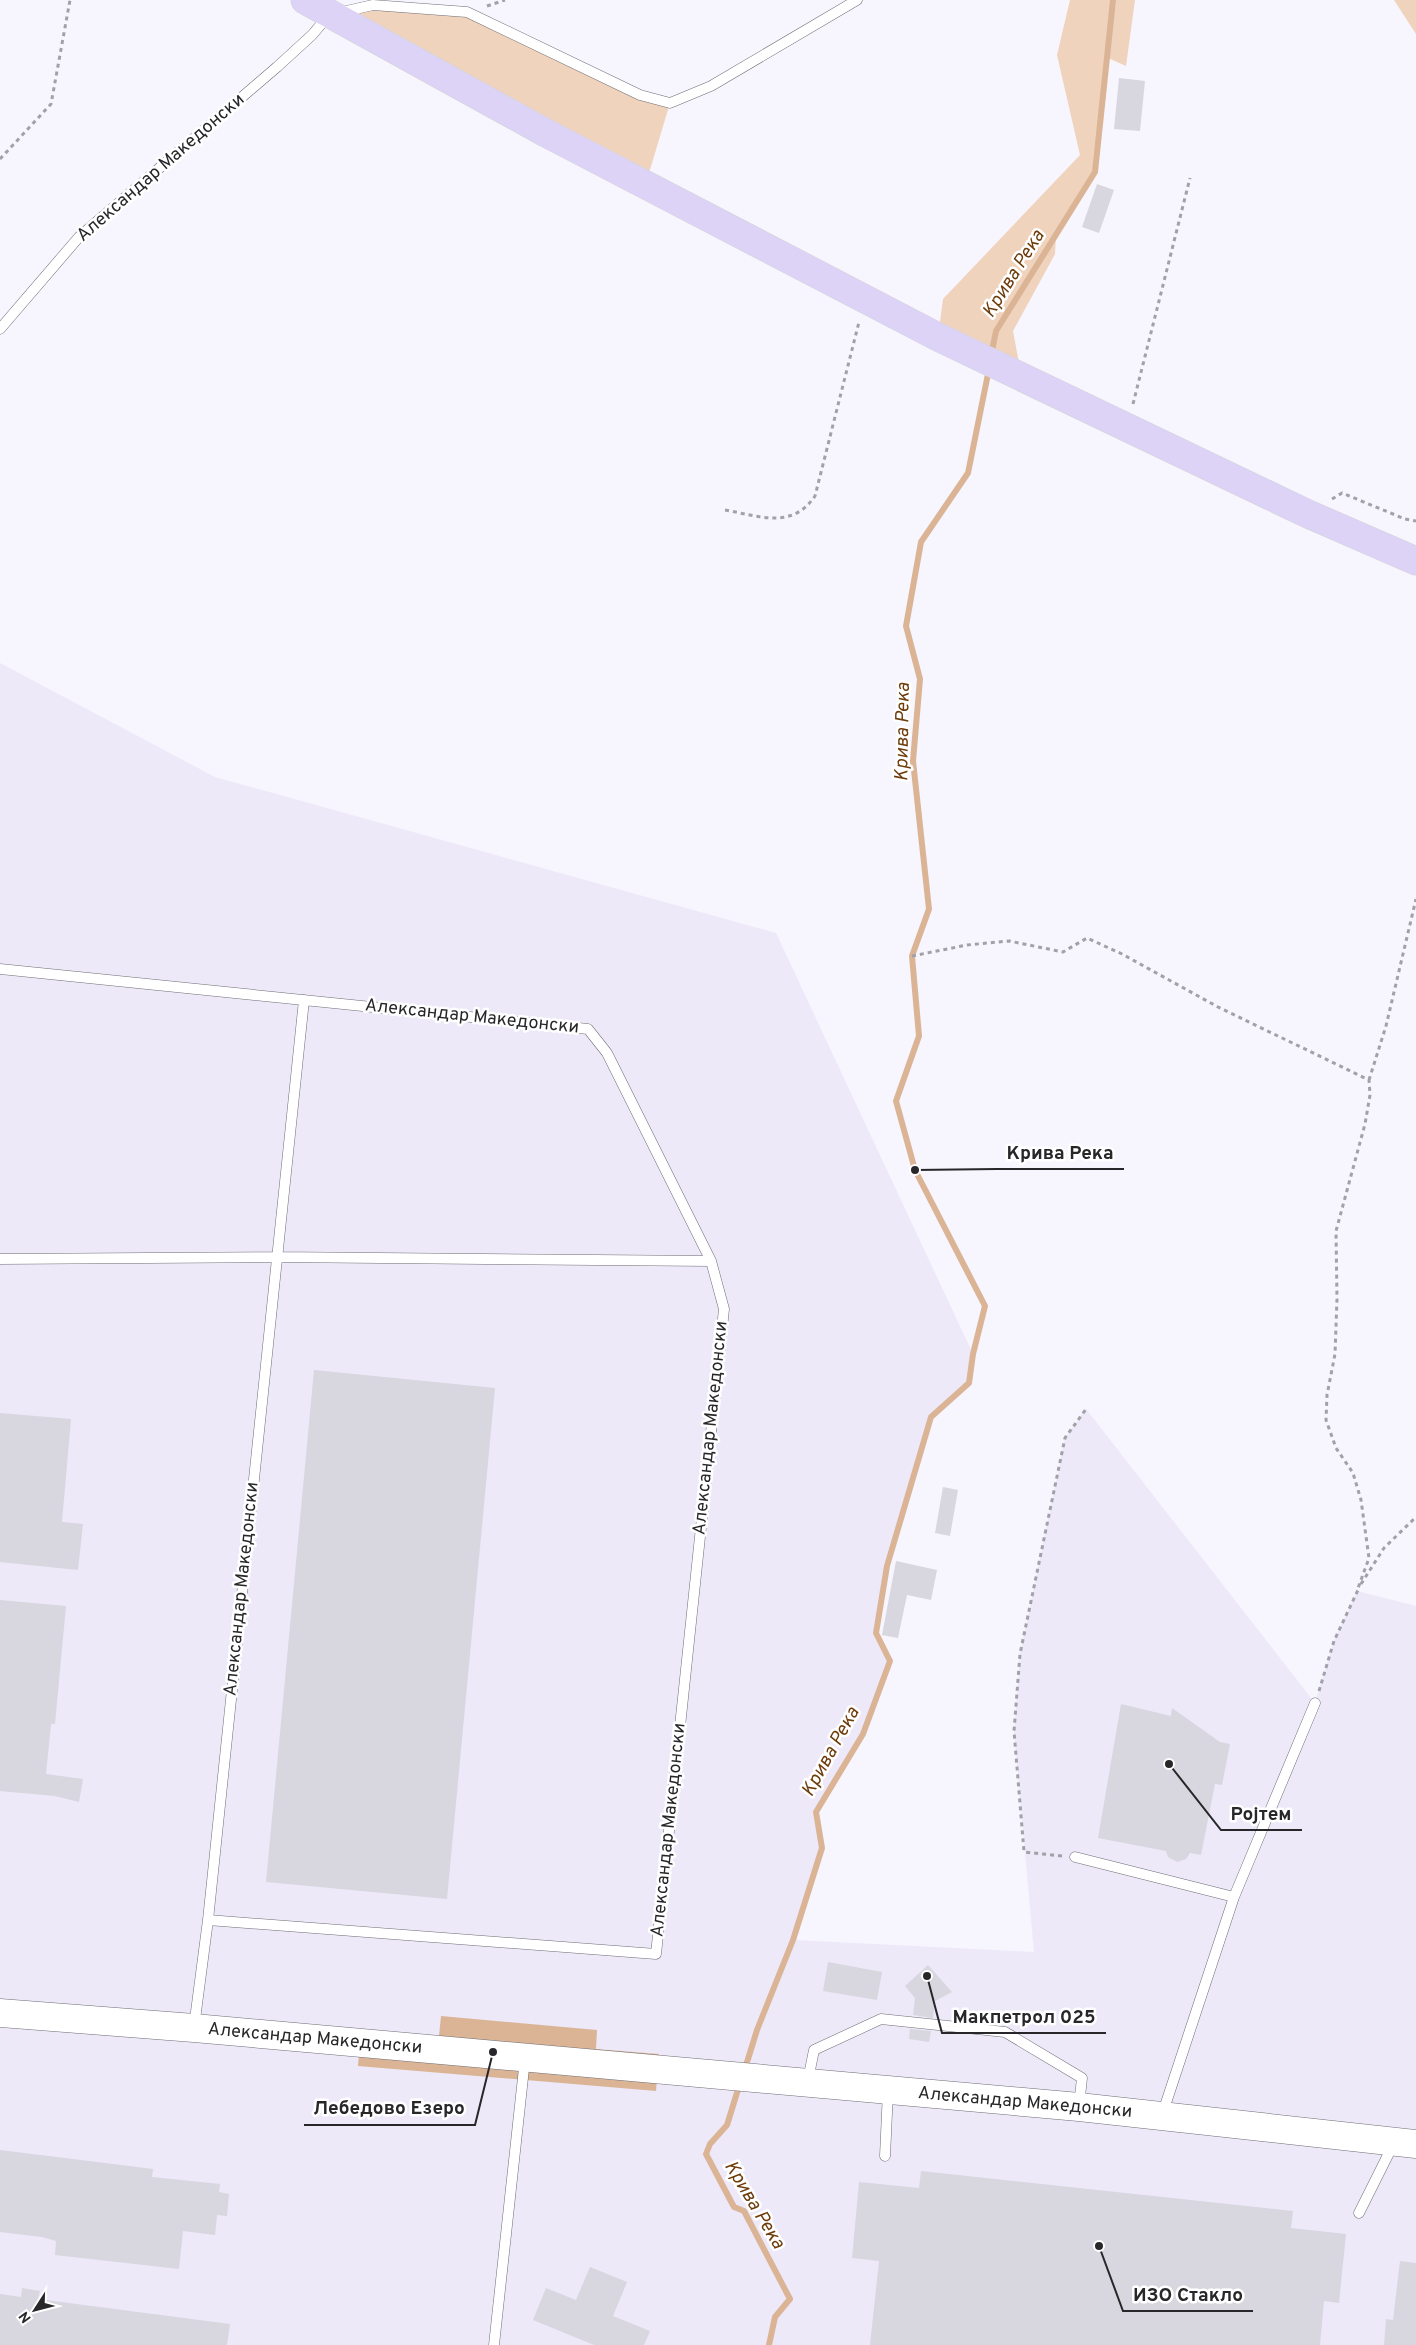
<svg xmlns="http://www.w3.org/2000/svg" width="1416" height="2345" font-family="Overpass,sans-serif">
  <rect width="100%" height="100%" fill="#f7f5fd"/>
  <path fill="#ede9f9" d="M0,663L215,777L776,933L973,1354L969,1383L931,1417L887,1566L876,1633L890,1661L863,1734L816,1812L822,1848L794,1940L1034,1952L1014,1731L1020,1654L1065,1438L1086,1409L1315,1703L1334,1641L1357,1591L1416,1606V2345H0Z"/>
  <path fill="#f0d3bc" d="M1070,0H1135L1126,66L1106,57L1095,172L1056,234L1055,254L1013,331L1022,379L938,337L943,299L1080,155L1057,55Z
    M1394,0H1416V34Z
    M373,5L467,12L670,103L646,183L329,15Z"/>
  <path fill="#dbb496" d="M441,2016L597,2030L596,2049L659,2054L656,2091L358,2066L361,2029L439,2036Z"/>
  <g fill="none" stroke-linecap="round" stroke-linejoin="round">
    <path stroke="#dbb496" stroke-width="6" d="M991,356L996,331L1095,172L1113,0
      M744,2072L757,2030L793,1940L822,1848L816,1812L863,1734L890,1661L876,1633L887,1566L931,1417L969,1383L973,1354L985,1306L915,1170L896,1101L919,1036L912,956L929,909L913,761L920,679L906,626L921,542L968,473L989,369
      M740,2083L727,2125L710,2144L706,2154L734,2207L744,2211L790,2299L775,2317L769,2345"/>
  </g>
  <path fill="#d8d6df" d="M1119,78L1145,81L1140,131L1114,129Z
    M1097,184L1114,190L1099,233L1082,227Z
    M314,1370L495,1388L447,1899L266,1882Z
    M0,1413L71,1419L62,1522L83,1524L78,1570L0,1562Z
    M943,1487L958,1490L950,1536L935,1533Z
    M896,1561L937,1570L931,1600L907,1595L898,1638L882,1635Z
    M0,1600L66,1606L55,1724H51L46,1774L83,1779L79,1802L55,1796L0,1791Z
    M1121,1704L1171,1716L1172,1708L1220,1742L1230,1744L1222,1785L1215,1784L1201,1855L1190,1853L1186,1859L1177,1862L1168,1857L1166,1851L1098,1838Z
    M828,1962L882,1972L877,2000L823,1991Z
    M928,1965L952,1992L935,2001L933,2018L913,2015L915,1998L905,1986Z
    M910,2029L931,2031L929,2042L909,2039Z
    M0,2150L153,2169L152,2177L220,2184L219,2192L229,2194L227,2216L217,2215L215,2235L183,2231L179,2269L55,2255L56,2241L42,2237L0,2232Z
    M921,2171L1293,2211L1291,2228L1346,2234L1339,2303L1324,2301L1320,2345H870L879,2261L852,2258L859,2182L919,2188Z
    M1400,2261L1416,2263V2345H1384L1386,2319L1393,2320Z
    M590,2267L627,2282L613,2316L650,2331L644,2345H594L533,2320L546,2288L576,2300Z
    M22,2288L40,2291L38,2299L230,2324L227,2345H0V2294L21,2297Z"/>
  <g fill="none" stroke-linecap="round" stroke-linejoin="round">
    <defs>
      <path id="service" d="M0,329L79,237L277,67L312,35L329,15L373,5L467,12L640,95L670,103L711,86L857,0
        M0,969L588,1029L607,1053L711,1261L724,1309L656,1954L208,1920
        M0,1259L276,1257L711,1261
        M1075,1857L1234,1897
        M194,2027L208,1920L304,1000
        M808,2080L814,2050L881,2019L1005,2032L1082,2078L1079,2106
        M1162,2115L1234,1897L1315,1703
        M885,2156L888,2091
        M1359,2213L1394,2143
        M494,2345L525,2059"/>
      <path id="secondary" d="M0,2013L194,2028L1079,2107L1416,2144"/>
      <path id="primary" d="M305,0L546,133L938,337L1308,514L1416,561"/>
    </defs>
    <use href="#service" stroke="#6f6d74" stroke-width="11"/>
    <use href="#secondary" stroke="#6f6d74" stroke-width="29"/>
    <use href="#primary" stroke="#d4d4d4" stroke-width="29"/>
    <path stroke="#a2a1a7" stroke-width="3" stroke-dasharray="4 4" stroke-linecap="butt" d="M487,6L505,0
      M0,159L51,104L70,0
      M1133,404L1190,178
      M1332,499L1342,493L1405,519L1416,521
      M725,510C759,516 792,530 815,496L859,322
      M912,956L967,945L1009,941L1063,952L1087,938L1122,954L1218,1007L1369,1080L1370,1095L1365,1124L1336,1231L1337,1299L1335,1354L1327,1395L1326,1420L1336,1448L1353,1473L1361,1500L1369,1558L1357,1591
      M1369,1080L1386,1026L1416,899
      M1361,1584L1384,1548L1416,1517
      M1319,1691L1334,1641L1358,1590
      M1062,1856L1024,1852L1014,1731L1020,1654L1065,1438L1086,1409"/>
    <use href="#service" stroke="#fff" stroke-width="10"/>
    <use href="#secondary" stroke="#fff" stroke-width="28"/>
    <use href="#primary" stroke="#dcd3f7" stroke-width="28"/>
  </g>
  <g text-anchor="middle" dominant-baseline="central" stroke-width="5" stroke-linejoin="round" paint-order="stroke">
    <g font-size="18" fill="#272629" stroke="#fff">
      <text transform="translate(161 168) rotate(-41)">Александар Македонски</text>
      <text transform="translate(472 1017) rotate(6)">Александар Македонски</text>
      <text transform="translate(711 1428) rotate(-84)">Александар Македонски</text>
      <text transform="translate(242 1589) rotate(-84)">Александар Македонски</text>
      <text transform="translate(669 1830) rotate(-84)">Александар Македонски</text>
      <text transform="translate(315 2039) rotate(5)">Александар Македонски</text>
      <text transform="translate(1025 2103) rotate(5)">Александар Македонски</text>
    </g>
    <g font-size="19" font-style="italic" fill="#6e3c0a" stroke="#fff">
      <text transform="translate(1014 274) rotate(-58)">Крива Река</text>
      <text transform="translate(903 732) rotate(-89)">Крива Река</text>
      <text transform="translate(831 1752) rotate(-61)">Крива Река</text>
      <text transform="translate(754 2205) rotate(59)">Крива Река</text>
    </g>
  </g>
  <path fill="none" stroke="#272629" stroke-width="2" d="M915 1170L997 1169H1124M1169 1764L1221 1830H1302M927 1976L942 2033H1106M493 2052L475 2125H304M1099 2246L1123 2311H1253"/>
  <g fill="#272629" stroke="#fff" stroke-width="2">
    <circle cx="915" cy="1170" r="5"/>
    <circle cx="1169" cy="1764" r="5"/>
    <circle cx="927" cy="1976" r="5"/>
    <circle cx="493" cy="2052" r="5"/>
    <circle cx="1099" cy="2246" r="5"/>
  </g>
  <g font-size="19" text-anchor="middle" font-weight="bold" fill="#272629" stroke="#fff" stroke-width="5" stroke-linejoin="round" paint-order="stroke">
    <text x="1060" y="1159">Крива Река</text>
    <text x="1261" y="1820">Ројтем</text>
    <text x="1024" y="2023">Макпетрол 025</text>
    <text x="389" y="2114">Лебедово Езеро</text>
    <text x="1188" y="2301">ИЗО Стакло</text>
  </g>
  <g transform="translate(35 2310) rotate(234)" stroke="#ffffff" stroke-width="4" paint-order="stroke">
  <path d="M0-4L9 19L0 12L-9 19Z" fill="#272629"/>
  <text y="-8" font-size="14" font-weight="bold" text-anchor="middle" fill="#272629">N</text>
  </g>
</svg>
